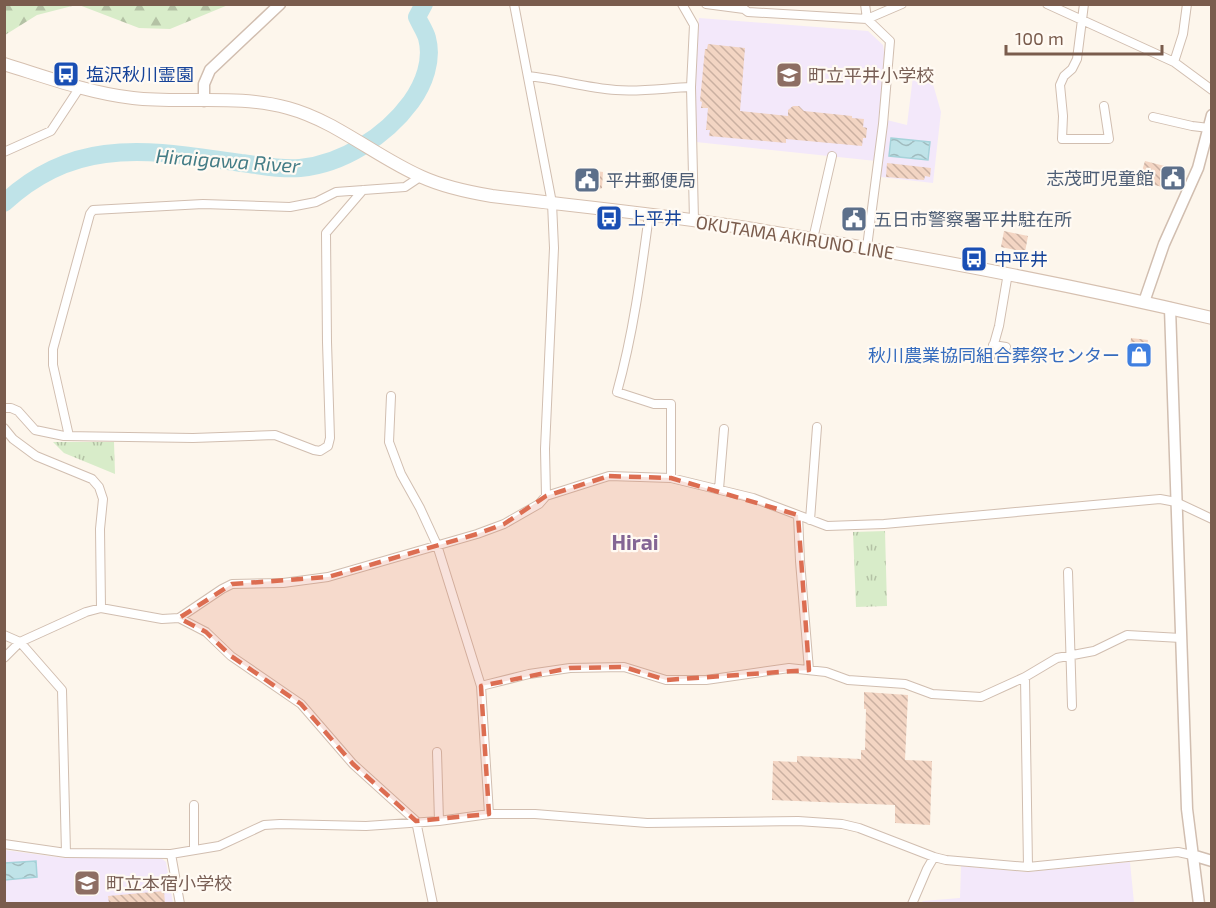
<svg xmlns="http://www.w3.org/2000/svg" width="1216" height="908" font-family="'Exo 2','Noto Sans JP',sans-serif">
  <defs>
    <pattern id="grass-tufts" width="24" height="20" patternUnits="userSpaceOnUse" patternTransform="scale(1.5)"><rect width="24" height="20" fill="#d8ecc9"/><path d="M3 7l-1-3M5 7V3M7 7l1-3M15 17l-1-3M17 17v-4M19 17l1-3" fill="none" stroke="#b4c2a5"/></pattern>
    <pattern id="forest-firs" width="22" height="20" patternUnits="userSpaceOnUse" patternTransform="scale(1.5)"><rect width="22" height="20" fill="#d8ecc9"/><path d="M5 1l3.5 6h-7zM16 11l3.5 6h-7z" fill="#b4c2a5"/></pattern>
    <pattern id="water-waves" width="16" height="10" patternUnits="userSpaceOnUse" patternTransform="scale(1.5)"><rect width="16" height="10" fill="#bfe3e8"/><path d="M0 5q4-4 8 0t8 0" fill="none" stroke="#a0bbbe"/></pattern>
    <pattern id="building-back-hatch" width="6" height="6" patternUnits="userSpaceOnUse" patternTransform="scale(1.5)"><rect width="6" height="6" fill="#f3d5c3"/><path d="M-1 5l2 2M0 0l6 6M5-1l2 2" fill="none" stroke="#cab0a1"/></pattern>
  </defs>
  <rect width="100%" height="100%" fill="#fdf6ec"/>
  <path fill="#f3e8fa" d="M699,18L868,31L883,45L884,52L882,100L876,161L696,142L694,97Z
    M914,68L933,84L941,112L933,183L881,177L887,120L907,125Z
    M5,850L64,858H161L166,862L173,903L5,904Z
    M1130,862L1134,903H921L923,901L960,898L961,866L1027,872Z"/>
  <path fill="url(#grass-tufts)" d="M53,442H114L115,474L64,453Z
    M885,531L887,606L856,607L853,532Z"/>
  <path fill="url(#forest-firs)" d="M4,5L5,4L76,5L37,15L5,35Z
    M79,5V4L228,5L170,29L139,28Z"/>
  <path fill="url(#water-waves)" stroke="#a5d3da" stroke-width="1.5" d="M891,138L930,142L928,160L889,156Z
    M36,861L37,877L5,880V863Z"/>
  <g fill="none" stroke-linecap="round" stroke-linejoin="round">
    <path stroke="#bfe3e8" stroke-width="18" d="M4,203C33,176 65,159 105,154C150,148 196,157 241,163C260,165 280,170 300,168C343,164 386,136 411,102C424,84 433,60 427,38C425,31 420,24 417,17L424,4"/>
  </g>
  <path fill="url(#building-back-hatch)" d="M708,44L745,48L740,111L788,116V110L793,106H799L804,111L852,116V118L864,119L863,127L867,128L866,138H863L862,146L786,139V143L709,136L710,130H706L708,108H701L702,102L700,101L705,49H707Z
    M1145,161L1184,171L1178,191L1139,181Z
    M887,163L931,168L930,177L925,176L924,180L886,177Z
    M582,169L603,172L602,188L598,190L592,186L580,185Z
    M1004,231L1028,236L1025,252L1001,247Z
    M1131,338L1148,340L1145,363H1128Z
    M864,692L908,695L905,760L932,761L930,825L895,823V805L772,800L773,761L797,762V756L861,759V750H865L866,709H864Z
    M164,891L165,903H109L108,896Z"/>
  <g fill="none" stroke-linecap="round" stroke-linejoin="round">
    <defs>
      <path id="minor" d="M514,4L552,203L554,248L545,449L546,496
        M682,4L694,25L691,87L694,221
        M706,4L744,9L748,12L867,19L902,4
        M865,4L867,19L890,41L883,124L867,247
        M1047,4L1174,62L1212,90
        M1084,4L1077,59L1072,69L1064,76L1060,85L1063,116L1062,139H1109L1104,106
        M1174,62L1183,34L1187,4
        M528,76C558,79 586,88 616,90C640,92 666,88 691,87
        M1153,117L1192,126L1209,128
        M4,152L51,131L80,87
        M649,215C641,275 633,335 617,392L654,404H671V478
        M813,239L832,156
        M993,345L1006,347
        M990,358L999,326L1008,273
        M391,396L389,442L401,474L420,508L437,545L481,686L489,814
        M4,408H11L18,411L35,430L64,436L193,438L275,435L314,450L320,451L328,446L330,438L327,342L326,233L363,190
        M4,428L13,439L36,456L92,479L99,487L103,499L100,529L101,608
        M69,436L53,365V349L90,214L93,210L203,204L290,207L316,202L336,192L405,187L420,177
        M719,489L724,429
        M798,515L800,561L809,670
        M810,520L817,427
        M1068,572L1072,706
        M179,618L206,632L231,656L301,704L353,764L416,821L433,904
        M4,635L20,642L62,690L66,853
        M4,658L20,642L86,612L101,608L162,619L179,618L222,589L232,584L283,583L328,577L477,534L504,524L539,504L546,496L609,476L671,478L753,498L827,526L884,524L1160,499L1176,502L1212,519
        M1025,677L1028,867
        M481,686L529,674L570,668L624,667L666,680H706L789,668L826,672L848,680L905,684L932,694L981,697L1025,677L1057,658L1094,651L1127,635L1181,638
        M437,752L439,821
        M194,805V850
        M4,844L66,853L171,854L219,846L264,825L280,824L366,826L439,821L489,814H535L647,823L798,821L842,824L859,828L934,857L946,860L1028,867L1178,852L1192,855
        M171,854L180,904
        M912,904L927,869L934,857"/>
      <path id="tertiary" d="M204,101V84L210,70L280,4
        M1144,302L1164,244L1198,168L1212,115
        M1170,308L1187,809L1199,904
        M1192,855L1212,861"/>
      <path id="secondary" d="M4,64C46,77 89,93 133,98C184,104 238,94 288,108C336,121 376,157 422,177C444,187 468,192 492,196C575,206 658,214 740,227C898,252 1055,281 1212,318"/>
    </defs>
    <use href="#minor" stroke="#d1beb0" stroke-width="10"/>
    <use href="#tertiary" stroke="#d1beb0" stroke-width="13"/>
    <use href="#secondary" stroke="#d6c0b0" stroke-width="14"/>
    <use href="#minor" stroke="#fff" stroke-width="8"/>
    <use href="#tertiary" stroke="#fff" stroke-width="10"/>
    <use href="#secondary" stroke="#fff" stroke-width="12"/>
  </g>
  <path fill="#dc6d51" fill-opacity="0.2" stroke="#dc6d51" stroke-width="4.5" stroke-dasharray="12 8" stroke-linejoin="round" d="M609,476L671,478L798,515L809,670L666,680L624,667L570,668L481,686L489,814L416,821L353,764L301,704L231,656L206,632L179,618L232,584L328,577L477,534L504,524L546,496Z"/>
  <defs>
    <symbol id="bus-square" viewBox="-11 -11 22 22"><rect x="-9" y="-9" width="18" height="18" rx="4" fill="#1a4fb4" stroke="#fffaf3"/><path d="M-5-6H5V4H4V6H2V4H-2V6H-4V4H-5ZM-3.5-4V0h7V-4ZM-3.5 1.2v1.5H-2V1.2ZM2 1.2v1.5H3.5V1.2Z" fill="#fff"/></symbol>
    <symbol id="school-square" viewBox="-11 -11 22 22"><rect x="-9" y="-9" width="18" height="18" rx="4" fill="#8d6e63" stroke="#fffaf3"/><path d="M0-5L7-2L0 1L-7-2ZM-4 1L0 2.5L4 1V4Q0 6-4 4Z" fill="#fff"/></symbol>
    <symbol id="civic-square" viewBox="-11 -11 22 22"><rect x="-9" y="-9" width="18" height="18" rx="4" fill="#5c6f8a" stroke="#fffaf3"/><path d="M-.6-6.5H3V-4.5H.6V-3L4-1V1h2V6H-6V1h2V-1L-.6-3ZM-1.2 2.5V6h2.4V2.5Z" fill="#fff"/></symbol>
    <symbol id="shop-square" viewBox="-11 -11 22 22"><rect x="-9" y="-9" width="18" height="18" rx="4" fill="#3f7fe0" stroke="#fffaf3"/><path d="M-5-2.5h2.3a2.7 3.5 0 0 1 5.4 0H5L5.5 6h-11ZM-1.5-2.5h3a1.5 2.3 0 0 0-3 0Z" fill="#fff"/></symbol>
  </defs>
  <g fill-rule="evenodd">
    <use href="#bus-square" x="51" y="59" width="30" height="30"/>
    <use href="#school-square" x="774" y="60" width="30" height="30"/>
    <use href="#civic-square" x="1158" y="163" width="30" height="30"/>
    <use href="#civic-square" x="572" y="165" width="30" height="30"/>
    <use href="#bus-square" x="594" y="203" width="30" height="30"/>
    <use href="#civic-square" x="839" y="204" width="30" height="30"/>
    <use href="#bus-square" x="959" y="244" width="30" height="30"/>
    <use href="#shop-square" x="1124" y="340" width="30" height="30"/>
    <use href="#school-square" x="72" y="868" width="30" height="30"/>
  </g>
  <g text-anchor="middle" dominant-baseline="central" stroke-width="4.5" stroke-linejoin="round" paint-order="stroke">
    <g font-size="18" fill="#164399" stroke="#fffaf3" text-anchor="start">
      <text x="86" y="74">塩沢秋川霊園</text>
      <text x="628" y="218">上平井</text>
      <text x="994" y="259">中平井</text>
    </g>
    <g font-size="18" fill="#785e54" stroke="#fffaf3" text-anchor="start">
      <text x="808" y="75">町立平井小学校</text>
      <text x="106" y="883">町立本宿小学校</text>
    </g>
    <g font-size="18" fill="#4e5e75" stroke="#fffaf3" text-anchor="start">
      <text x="1154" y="178" text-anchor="end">志茂町児童館</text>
      <text x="606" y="180">平井郵便局</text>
      <text x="874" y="219">五日市警察署平井駐在所</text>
    </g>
    <g font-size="18" fill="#7a5c4d" stroke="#fffaf3">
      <text transform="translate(795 237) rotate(9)">OKUTAMA AKIRUNO LINE</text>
    </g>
    <g font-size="18" fill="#366cbe" stroke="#fffaf3" text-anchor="end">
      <text x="1120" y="355">秋川農業協同組合葬祭センター</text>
    </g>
    <g font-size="20" font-style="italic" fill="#437c86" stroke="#fffaf3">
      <text transform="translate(228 160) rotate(4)">Hiraigawa River</text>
    </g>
    <g font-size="21" font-weight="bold" fill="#846695" stroke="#fffaf3">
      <text x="635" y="541">Hirai</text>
    </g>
  </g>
  <rect width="1216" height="908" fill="none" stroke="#7a5c4d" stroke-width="12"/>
  <path d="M1006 45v9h156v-9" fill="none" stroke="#7a5c4d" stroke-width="3"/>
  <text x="1015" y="45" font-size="18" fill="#7a5c4d" stroke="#fffaf3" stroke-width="4.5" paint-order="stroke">100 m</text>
</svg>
